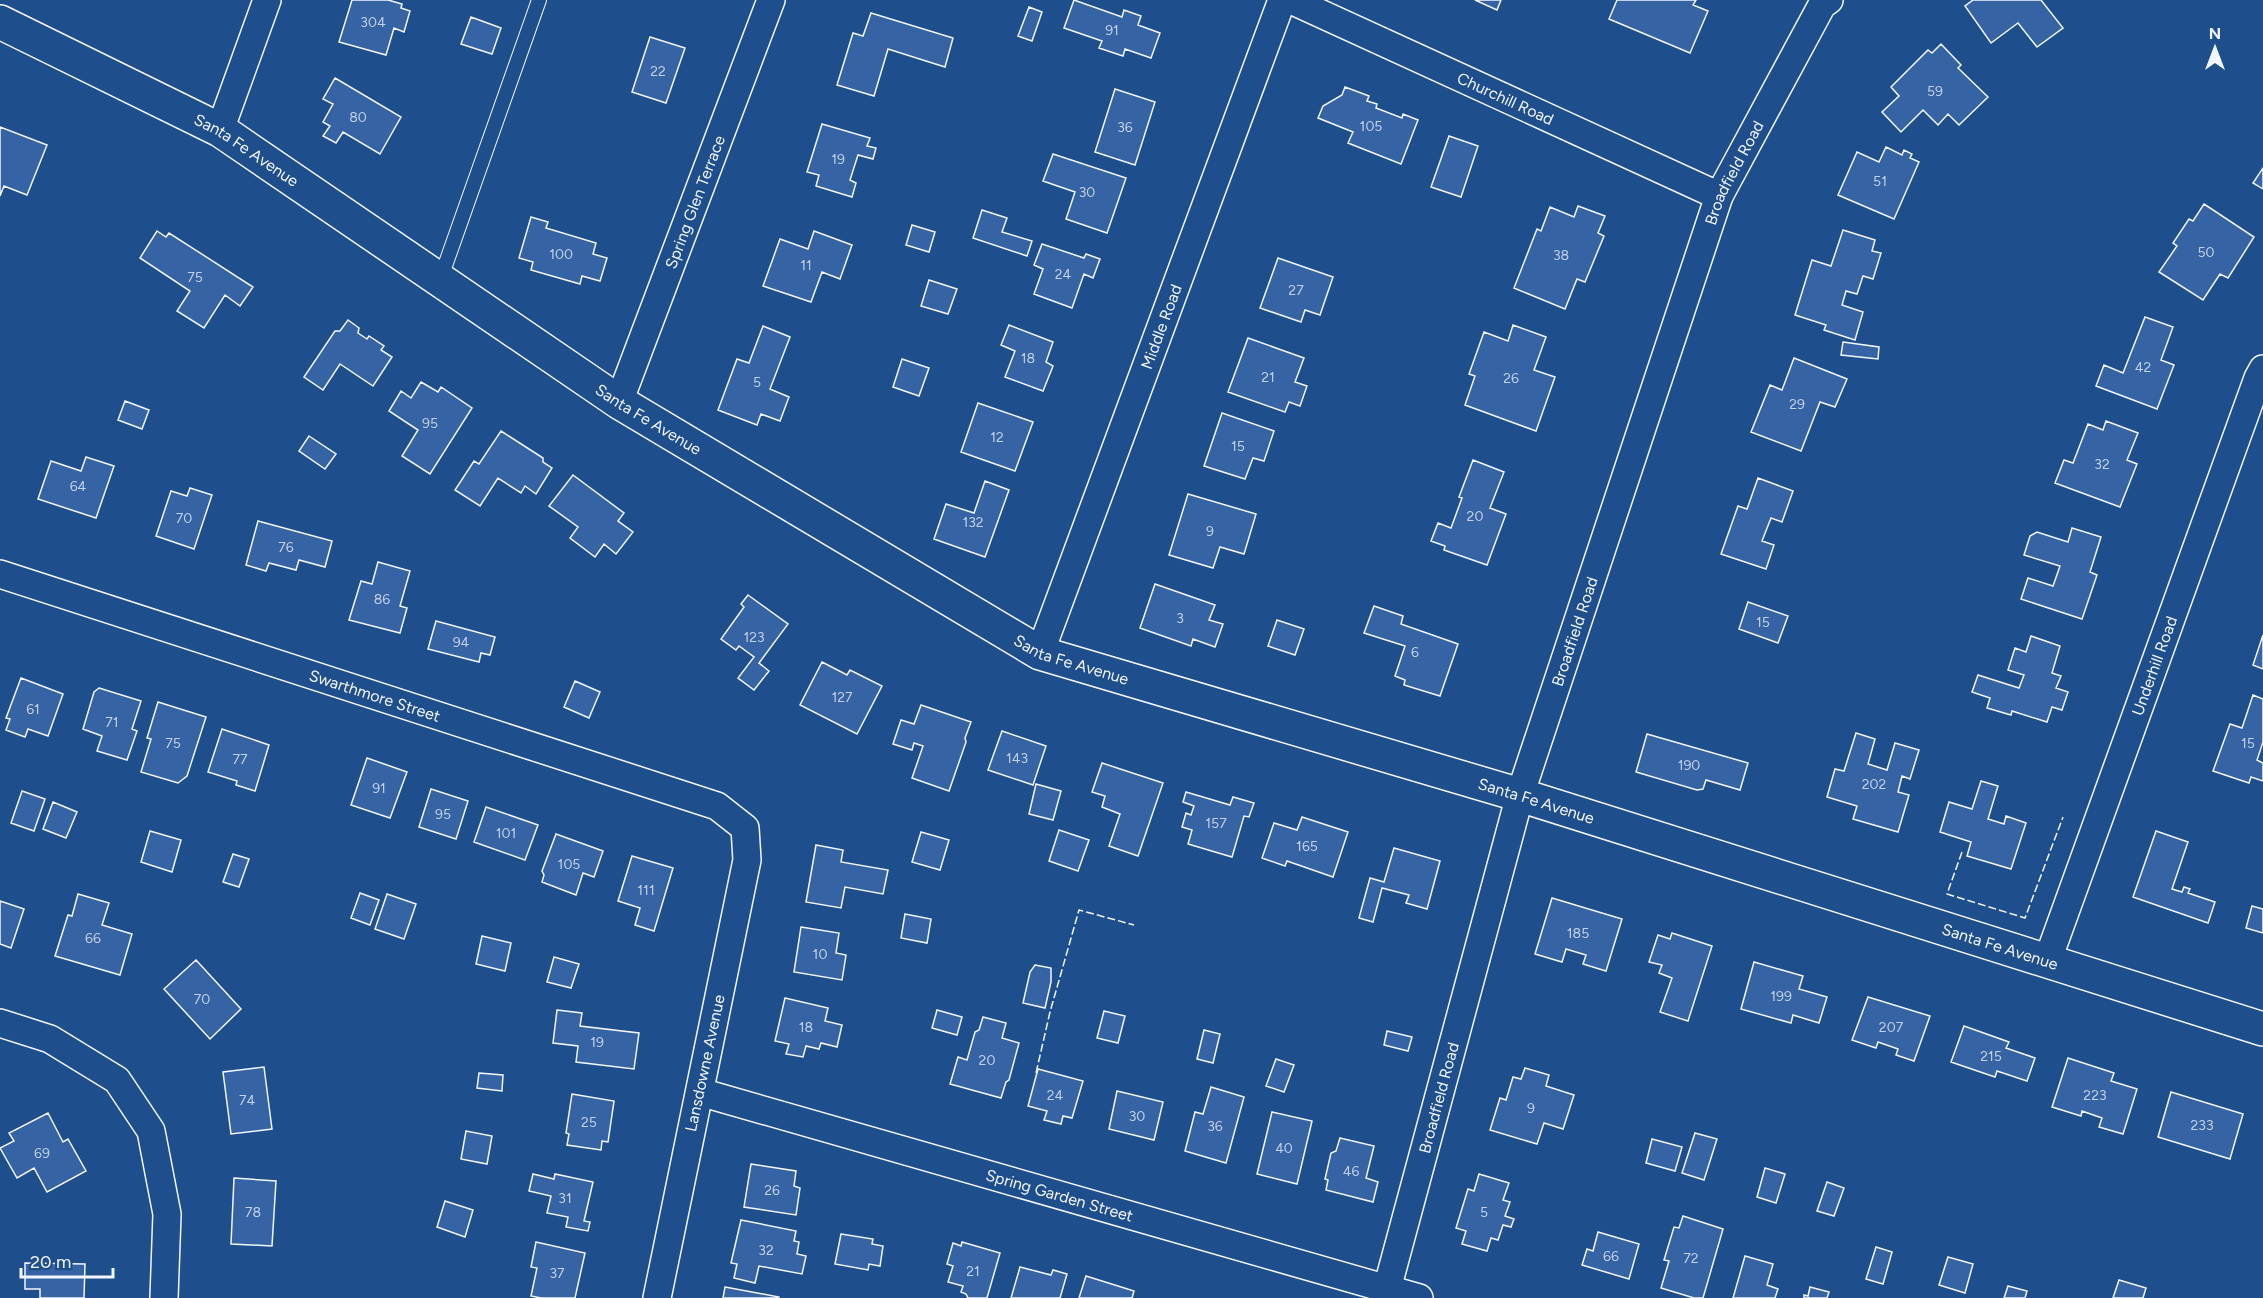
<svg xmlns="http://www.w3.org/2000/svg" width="2263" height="1298" font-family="Figtree,sans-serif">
  <rect width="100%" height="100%" fill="#1f4e8c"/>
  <path fill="#3563a3" stroke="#f2f6ff" stroke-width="1.5" d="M352,0H388L402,4L401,8L410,11L404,32L394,28L386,55L339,42Z
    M1074,0L1122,17L1124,10L1141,16L1138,25L1160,33L1151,58L1125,49L1123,56L1099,48L1102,41L1064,28Z
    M1475,0H1501L1497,10Z
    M1617,0H1696L1693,5L1708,11L1690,53L1609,19Z
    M1973,0H2041L2063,28L2037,47L2018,23L1991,43L1965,6Z
    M1029,7L1042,12L1032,41L1018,36Z
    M871,13L953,38L945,67L888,49L874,96L837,85L853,33L863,36Z
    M471,17L501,28L492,54L461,44Z
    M650,37L685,48L666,103L632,92Z
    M1941,44L1961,65L1958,68L1988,97L1959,125L1948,114L1938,125L1923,110L1901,132L1882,112L1899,96L1891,87L1928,50L1932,53Z
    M335,78L401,117L380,154L343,132L336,143L323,136L330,126L323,122L333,104L323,99Z
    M1345,87L1369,96L1367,101L1377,104L1376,108L1402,118L1403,114L1418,120L1401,164L1348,143L1353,132L1318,118L1323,106L1342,95Z
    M1115,89L1155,102L1135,165L1095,152Z
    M822,124L870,138L867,146L876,148L873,159L858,155L850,180L856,183L852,197L816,186L819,175L807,172Z
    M0,127L47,145L27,195L4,186L0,196Z
    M1449,136L1478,146L1461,197L1431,187Z
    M1886,147L1902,155L1904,150L1912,154L1910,158L1919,162L1894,219L1838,195L1857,152L1879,162Z
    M1053,154L1126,178L1107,233L1066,219L1075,192L1043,181Z
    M2263,168V189L2253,183Z
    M2204,204L2254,237L2228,278L2220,274L2203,300L2159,272L2177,246L2173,243L2189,219L2193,221Z
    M1578,206L1605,216L1598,233L1604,236L1585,282L1577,279L1565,309L1514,288L1537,229L1541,231L1550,207L1574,217Z
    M982,210L1007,218L1002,232L1032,241L1027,256L973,238Z
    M531,217L548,222L546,228L596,243L593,254L607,258L600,281L582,276L580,284L531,270L533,262L519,258Z
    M912,225L935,232L929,252L906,245Z
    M1843,230L1875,240L1872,251L1881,253L1873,279L1863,276L1857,294L1846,291L1842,305L1863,312L1855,340L1824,330L1826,325L1795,315L1812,260L1831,266Z
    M157,231L166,237L169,233L253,287L240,306L225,295L204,328L177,311L190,291L140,258Z
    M814,231L852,245L840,279L822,272L811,302L763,286L780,239L808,249Z
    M1042,244L1084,258L1086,254L1100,259L1093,278L1084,274L1072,308L1034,294L1043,269L1034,265Z
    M1278,258L1333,277L1320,315L1305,310L1301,322L1260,308Z
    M929,280L957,289L948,314L921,306Z
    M2145,317L2173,327L2161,360L2174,365L2157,409L2096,386L2104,365L2123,373Z
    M348,320L359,328L358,333L367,339L369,336L384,346L381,350L392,357L373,386L340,364L323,390L304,377L335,331H340Z
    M1009,325L1053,342L1046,362L1053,366L1043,391L1005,377L1015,351L1001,345Z
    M1513,325L1546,337L1534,370L1555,377L1536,431L1465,405L1475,376L1469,374L1484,332L1508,341Z
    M763,326L790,337L770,389L789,397L780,421L761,414L757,425L718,410L737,359L749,363Z
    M1248,338L1304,358L1295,382L1307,386L1300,406L1289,402L1285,412L1228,392Z
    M1843,342L1879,347L1878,359L1841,355Z
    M1794,358L1847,379L1835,407L1820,402L1801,451L1751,432L1770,385L1782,390Z
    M902,359L929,368L919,396L893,387Z
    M421,382L438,392L441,387L472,408L430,474L402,456L418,430L389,411L401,391L411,398Z
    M125,401L149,410L142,429L118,420Z
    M978,403L1033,422L1015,471L961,452Z
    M1222,413L1274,431L1264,461L1253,458L1245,479L1204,466Z
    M2106,421L2138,433L2127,460L2137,464L2120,507L2055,483L2064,460L2073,463L2088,424L2103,430Z
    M501,431L543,458V462L552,468L536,494L525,486L521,493L498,478L480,506L455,490L474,461L479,464Z
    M309,436L336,454L325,469L299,451Z
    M86,457L114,466L96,518L38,499L51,461L81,471Z
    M1473,460L1504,472L1490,508L1506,514L1487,565L1444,550L1445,546L1431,541L1438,523L1451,528L1462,498L1459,497Z
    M573,475L624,513L618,521L633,532L616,554L604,544L595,557L570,538L578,527L549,506Z
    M1758,478L1793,491L1782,522L1771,518L1762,541L1774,545L1766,569L1721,554L1738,506L1747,509Z
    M985,481L1009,490L985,557L934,539L946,504L974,513Z
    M190,488L212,495L194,549L156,536L171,491L187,496Z
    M1188,494L1256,514L1244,554L1220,547L1213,568L1169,555Z
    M258,521L332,541L325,567L299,560L296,570L269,563L266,571L246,565Z
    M2072,528L2101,537L2090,572L2097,575L2082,619L2021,599L2028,578L2053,586L2060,566L2024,555L2030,536L2037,532L2068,542Z
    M378,562L410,571L400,606L407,608L400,633L349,620L361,581L372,584Z
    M1155,584L1215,605L1209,620L1223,624L1215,647L1193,639L1191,646L1140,628Z
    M748,595L788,624L759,663L769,671L754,690L738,678L754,657L739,646L736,650L721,639L744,607L741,604Z
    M1748,602L1788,616L1778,643L1739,629Z
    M1374,606L1403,616L1401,624L1458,644L1440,696L1404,685L1405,680L1395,676L1405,646L1364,633Z
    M1277,620L1304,629L1295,655L1268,646Z
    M436,621L495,637L490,655L481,653L479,662L428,649Z
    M2263,635V669L2253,665Z
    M2031,636L2060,646L2052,673L2061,676L2056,688L2068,692L2062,710L2052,707L2047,722L2012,711L2011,715L1987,708L1990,698L1972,692L1978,675L2019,688L2024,675L2008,670L2015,648L2026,652Z
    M822,662L847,675L850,670L882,686L857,734L800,705Z
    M21,678L63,694L48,736L28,729L25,737L6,730L10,719L6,718Z
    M575,681L600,692L589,718L564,707Z
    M99,688L141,701L132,729L137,731L127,760L97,751L102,736L83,729L94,692Z
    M2253,695L2263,699V742L2257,760L2263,763V781L2251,777L2249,783L2213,771L2230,724L2242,728Z
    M158,702L206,717L187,776L178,783L141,772L151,739L147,738Z
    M921,705L971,722L965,738L966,742L949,791L912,778L923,746L914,743L912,750L893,744L901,720L914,724Z
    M222,729L269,745L255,791L236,785L237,781L208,772Z
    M1002,731L1046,746L1033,785L988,770Z
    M1856,733L1875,739L1868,764L1887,770L1895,743L1919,750L1910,779L1902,776L1898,792L1909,795L1898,832L1853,819L1857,806L1827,797L1835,769L1844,771Z
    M1647,734L1748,763L1740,790L1706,780L1703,789L1697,790L1636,772Z
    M367,758L407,772L390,818L351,805Z
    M1102,763L1163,783L1138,856L1109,846L1120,814L1102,807L1105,796L1092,792Z
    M1981,781L1998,786L1988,819L2004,824L2006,816L2026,823L2011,869L1967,856L1971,842L1940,832L1949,802L1972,809Z
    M1036,784L1061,791L1053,820L1029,814Z
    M431,789L468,801L456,839L419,827Z
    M22,791L45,799L34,831L11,823Z
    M1186,792L1230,805L1233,797L1254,803L1249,817L1244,816L1232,857L1188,844L1192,830L1182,827L1186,813L1191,815L1194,806L1183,802Z
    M53,802L77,812L66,838L43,829Z
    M486,807L538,825L525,860L474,842Z
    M1302,817L1348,832L1333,877L1287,861L1285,866L1262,858L1274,823L1297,830Z
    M1059,830L1089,840L1078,871L1049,861Z
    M150,831L181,840L172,872L141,862Z
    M2156,831L2188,842L2172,889L2182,892L2184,887L2190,889L2188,893L2215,902L2208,923L2133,897Z
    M921,832L949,840L940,870L912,862Z
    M556,834L603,851L594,877L583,873L576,895L542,882L544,875L542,871Z
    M816,845L843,850L841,862L888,870L883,894L845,887L841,908L806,902Z
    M1394,848L1440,861L1427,909L1406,903L1409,895L1382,888L1373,922L1359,918L1370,878L1384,882Z
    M233,854L249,859L239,887L223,882Z
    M632,856L673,868L654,931L635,925L640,908L618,901Z
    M360,893L379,900L370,925L351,918Z
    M78,894L109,903L102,925L132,934L120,975L55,956L68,915L72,916Z
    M387,894L416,904L404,939L375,929Z
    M1552,898L1622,919L1606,971L1583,964L1586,955L1566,949L1562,962L1535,954Z
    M0,901L24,909L11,948L0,944Z
    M2252,906L2263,909V933L2246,928Z
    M905,914L931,919L927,943L901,938Z
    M801,927L839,933L836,953L846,955L842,980L794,972Z
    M1672,933L1712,946L1688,1021L1660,1012L1672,978L1659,973L1662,965L1649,962L1658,935L1670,939Z
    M482,936L511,943L505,971L476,964Z
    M554,957L579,964L571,988L547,982Z
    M196,960L241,1009L210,1039L164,989Z
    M1754,962L1803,976L1799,989L1827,997L1819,1023L1793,1015L1791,1023L1741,1009Z
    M1035,965L1051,968V982L1045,1008L1023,1003L1030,972Z
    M1868,997L1930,1016L1914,1061L1896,1055L1898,1049L1878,1042L1876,1048L1852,1040Z
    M785,998L828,1008L825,1021L842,1025L837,1047L821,1043L819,1049L806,1046L803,1057L786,1054L789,1044L775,1041Z
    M557,1010L582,1013L580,1026L639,1033L634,1069L576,1062L578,1046L553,1043Z
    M937,1010L962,1017L957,1035L932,1028Z
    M1104,1011L1125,1016L1118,1043L1097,1038Z
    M983,1017L1006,1023L1002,1038L1019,1043L1009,1080L1006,1082L1001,1098L950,1084L958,1057L967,1060L975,1032L979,1030Z
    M1964,1026L2009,1042L2006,1048L2035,1058L2027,1081L1997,1071L1995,1077L1951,1062Z
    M1204,1030L1220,1034L1213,1063L1197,1059Z
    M1387,1031L1412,1037L1408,1051L1384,1045Z
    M2068,1058L2114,1073L2111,1081L2137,1089L2123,1134L2099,1127L2102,1118L2082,1111L2081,1116L2052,1107Z
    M1276,1059L1294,1065L1284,1092L1266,1086Z
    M264,1067L272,1129L231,1134L223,1072Z
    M1525,1068L1549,1075L1546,1086L1574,1095L1563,1129L1544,1123L1537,1144L1490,1130L1500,1098L1506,1100L1513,1077L1521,1079Z
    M1038,1069L1083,1081L1072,1118L1063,1116L1061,1124L1044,1120L1047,1111L1028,1106Z
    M479,1073L503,1075L502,1091L477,1088Z
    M1211,1087L1244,1097L1226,1163L1185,1151L1195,1112L1203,1114Z
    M1117,1091L1163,1102L1154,1140L1109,1129Z
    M2171,1092L2243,1114L2230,1159L2158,1137Z
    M572,1094L614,1101L608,1142L602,1141L601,1150L567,1145L569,1134L566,1133Z
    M1272,1112L1312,1121L1297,1184L1257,1174Z
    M48,1113L63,1142L68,1139L86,1171L47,1192L34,1168L17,1178L0,1148L14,1141L9,1133Z
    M466,1131L492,1136L487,1164L461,1159Z
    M1695,1133L1717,1139L1704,1180L1682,1173Z
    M1340,1138L1374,1146L1366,1178L1378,1182L1373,1202L1326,1190L1328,1180L1325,1179L1331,1153L1336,1151Z
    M1652,1139L1682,1147L1675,1171L1646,1163Z
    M751,1164L796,1171L794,1186L800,1188L796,1215L744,1207Z
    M1765,1168L1785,1174L1776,1203L1757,1197Z
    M533,1174L554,1179L555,1174L593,1182L584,1221L590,1222L588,1231L566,1227L568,1217L547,1213L551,1196L529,1191Z
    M1479,1174L1509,1183L1503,1200L1510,1202L1505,1216L1514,1219L1511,1227L1503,1225L1498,1240L1491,1238L1487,1251L1462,1244L1466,1231L1456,1228L1468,1189L1474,1191Z
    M234,1178L276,1181L272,1246L231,1244Z
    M1827,1182L1844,1188L1834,1216L1817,1211Z
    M445,1201L473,1210L465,1237L437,1227Z
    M1683,1216L1723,1229L1703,1298H1694L1661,1288L1669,1261L1664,1260L1674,1227L1679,1228Z
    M741,1220L796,1231L794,1241L799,1242L797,1254L806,1256L802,1274L759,1266L755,1283L734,1278L737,1264L731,1263Z
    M1598,1232L1639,1244L1629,1279L1582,1265L1587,1249L1593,1251Z
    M841,1234L873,1239L872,1244L883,1246L880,1266L869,1264L868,1270L835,1264Z
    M536,1242L585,1253L575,1298H541L531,1296L537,1268L531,1267Z
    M962,1242L1000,1253L987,1298H968L966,1294L961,1292L963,1286L948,1282L953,1266L947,1264L953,1243L961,1246Z
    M1876,1247L1892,1252L1883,1284L1866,1279Z
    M1745,1256L1773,1264L1767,1285L1778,1289L1775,1298H1733Z
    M1948,1257L1973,1264L1965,1293L1939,1285Z
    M25,1263L85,1264L84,1298H40V1289H25Z
    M1020,1267L1051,1275L1053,1270L1067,1274L1060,1298H1011Z
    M1086,1276L1134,1291L1132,1298H1079Z
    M2119,1280L2146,1288L2143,1298H2113Z
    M2008,1286L2027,1291L2025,1298H2004Z
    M725,1287L779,1297V1298H723Z
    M1810,1287L1829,1292L1827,1298H1804V1295L1808,1296Z"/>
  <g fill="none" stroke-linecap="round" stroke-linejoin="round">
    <defs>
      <path id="service" d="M440,280L539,0"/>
      <g id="minor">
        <path id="s1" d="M1291,0L1719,196"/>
        <path d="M220,130L267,0"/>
        <path id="s2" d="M619,402L771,0"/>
        <path id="s3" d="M0,574L717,806L745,828L747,860L657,1298"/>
        <path id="s4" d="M1040,653L1282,0"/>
        <path id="s5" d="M2047,962L2258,378L2263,369"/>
        <path d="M0,1023L50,1039L117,1080L151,1131L167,1214L164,1298"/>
        <path id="s6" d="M700,1092L1419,1298"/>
        <path id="s7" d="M1387,1289L1520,795L1719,196L1822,5L1829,0"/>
      </g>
      <g id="secondary">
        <path id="s8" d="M0,22L220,130L619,402L1040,653L1520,795L2263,1029"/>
      </g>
    </defs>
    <use href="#service" stroke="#f2f6ff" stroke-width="16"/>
    <use href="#minor" stroke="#f2f6ff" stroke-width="30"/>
    <use href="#secondary" stroke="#f2f6ff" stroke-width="36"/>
    <use href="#service" stroke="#1f4e8c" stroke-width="14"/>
    <use href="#minor" stroke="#1f4e8c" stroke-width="27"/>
    <use href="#secondary" stroke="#1f4e8c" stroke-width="33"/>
    <path stroke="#f2f6ff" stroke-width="1.5" stroke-dasharray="8 3" stroke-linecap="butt" d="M1962,852L1947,894L2025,918L2063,817
      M1036,1073L1050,1012L1079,910L1134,925"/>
  </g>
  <g text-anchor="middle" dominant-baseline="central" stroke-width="4.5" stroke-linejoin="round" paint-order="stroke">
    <g font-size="14" fill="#c3d1e8">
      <text x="373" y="22">304</text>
      <text x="1112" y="30">91</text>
      <text x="658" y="71">22</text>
      <text x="1935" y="91">59</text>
      <text x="358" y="117">80</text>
      <text x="1371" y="126">105</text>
      <text x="1125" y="127">36</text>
      <text x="838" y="159">19</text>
      <text x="1880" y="181">51</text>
      <text x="1087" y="192">30</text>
      <text x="2206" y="252">50</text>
      <text x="561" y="254">100</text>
      <text x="1561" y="255">38</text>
      <text x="806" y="265">11</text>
      <text x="1063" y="274">24</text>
      <text x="195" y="277">75</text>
      <text x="1296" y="290">27</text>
      <text x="1028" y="358">18</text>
      <text x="2143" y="367">42</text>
      <text x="1268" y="377">21</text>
      <text x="1511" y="378">26</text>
      <text x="757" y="382">5</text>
      <text x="1797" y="404">29</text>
      <text x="430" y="423">95</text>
      <text x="997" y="437">12</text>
      <text x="1238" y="446">15</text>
      <text x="2102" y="464">32</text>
      <text x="78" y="486">64</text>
      <text x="1475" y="516">20</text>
      <text x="184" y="518">70</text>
      <text x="973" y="522">132</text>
      <text x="1210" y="531">9</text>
      <text x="286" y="547">76</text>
      <text x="382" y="599">86</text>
      <text x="1180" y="618">3</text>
      <text x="1763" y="622">15</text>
      <text x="754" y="637">123</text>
      <text x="461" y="642">94</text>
      <text x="1415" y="652">6</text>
      <text x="842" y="697">127</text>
      <text x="33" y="709">61</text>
      <text x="112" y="722">71</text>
      <text x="173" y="743">75</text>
      <text x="2248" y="743">15</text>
      <text x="1017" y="758">143</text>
      <text x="240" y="759">77</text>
      <text x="1689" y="765">190</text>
      <text x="1874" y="784">202</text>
      <text x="379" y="788">91</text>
      <text x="443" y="814">95</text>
      <text x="1216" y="823">157</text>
      <text x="506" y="833">101</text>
      <text x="1307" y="846">165</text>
      <text x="569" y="864">105</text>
      <text x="646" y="890">111</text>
      <text x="1578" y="933">185</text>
      <text x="93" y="938">66</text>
      <text x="820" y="954">10</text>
      <text x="1781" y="996">199</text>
      <text x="202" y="999">70</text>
      <text x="806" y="1027">18</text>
      <text x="1891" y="1027">207</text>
      <text x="597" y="1042">19</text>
      <text x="1991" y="1056">215</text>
      <text x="987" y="1060">20</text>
      <text x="1055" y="1095">24</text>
      <text x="2095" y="1095">223</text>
      <text x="247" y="1100">74</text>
      <text x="1531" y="1108">9</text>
      <text x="1137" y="1116">30</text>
      <text x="589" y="1122">25</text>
      <text x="2202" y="1125">233</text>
      <text x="1215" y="1126">36</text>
      <text x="1284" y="1148">40</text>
      <text x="42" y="1153">69</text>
      <text x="1351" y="1171">46</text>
      <text x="772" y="1190">26</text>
      <text x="565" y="1198">31</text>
      <text x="253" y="1212">78</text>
      <text x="1484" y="1212">5</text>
      <text x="766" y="1250">32</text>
      <text x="1611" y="1256">66</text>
      <text x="1691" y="1258">72</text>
      <text x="973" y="1271">21</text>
      <text x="557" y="1273">37</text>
    </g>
    <g font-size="16" fill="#f2f6ff" stroke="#1f4e8c">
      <text stroke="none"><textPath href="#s1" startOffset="236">Churchill Road</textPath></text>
      <text stroke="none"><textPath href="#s8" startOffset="278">Santa Fe Avenue</textPath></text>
      <text stroke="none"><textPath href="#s7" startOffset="1170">Broadfield Road</textPath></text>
      <text stroke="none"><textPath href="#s2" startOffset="214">Spring Glen Terrace</textPath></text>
      <text stroke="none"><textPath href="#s4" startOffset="348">Middle Road</textPath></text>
      <text stroke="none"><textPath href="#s8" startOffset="762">Santa Fe Avenue</textPath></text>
      <text stroke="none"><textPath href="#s7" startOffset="684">Broadfield Road</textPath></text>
      <text stroke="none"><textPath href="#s8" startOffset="1250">Santa Fe Avenue</textPath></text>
      <text stroke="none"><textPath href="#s5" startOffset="315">Underhill Road</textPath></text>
      <text stroke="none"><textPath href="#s3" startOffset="394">Swarthmore Street</textPath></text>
      <text stroke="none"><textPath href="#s8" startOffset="1736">Santa Fe Avenue</textPath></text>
      <text stroke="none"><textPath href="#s8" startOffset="2222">Santa Fe Avenue</textPath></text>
      <text transform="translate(705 1063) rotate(-78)">Lansdowne Avenue</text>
      <text stroke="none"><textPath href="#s7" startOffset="198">Broadfield Road</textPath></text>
      <text stroke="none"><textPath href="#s6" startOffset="374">Spring Garden Street</textPath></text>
    </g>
  </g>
  <g transform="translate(2215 48)" stroke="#1f4e8c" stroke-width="4.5" paint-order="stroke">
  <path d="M0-4.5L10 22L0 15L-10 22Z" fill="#f2f6ff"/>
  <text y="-9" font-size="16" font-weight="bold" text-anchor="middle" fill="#f2f6ff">N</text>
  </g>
  <path d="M21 1268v9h92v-9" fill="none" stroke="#f2f6ff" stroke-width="3"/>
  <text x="30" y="1268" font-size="18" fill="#f2f6ff" stroke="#1f4e8c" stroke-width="4.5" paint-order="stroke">20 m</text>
</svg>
